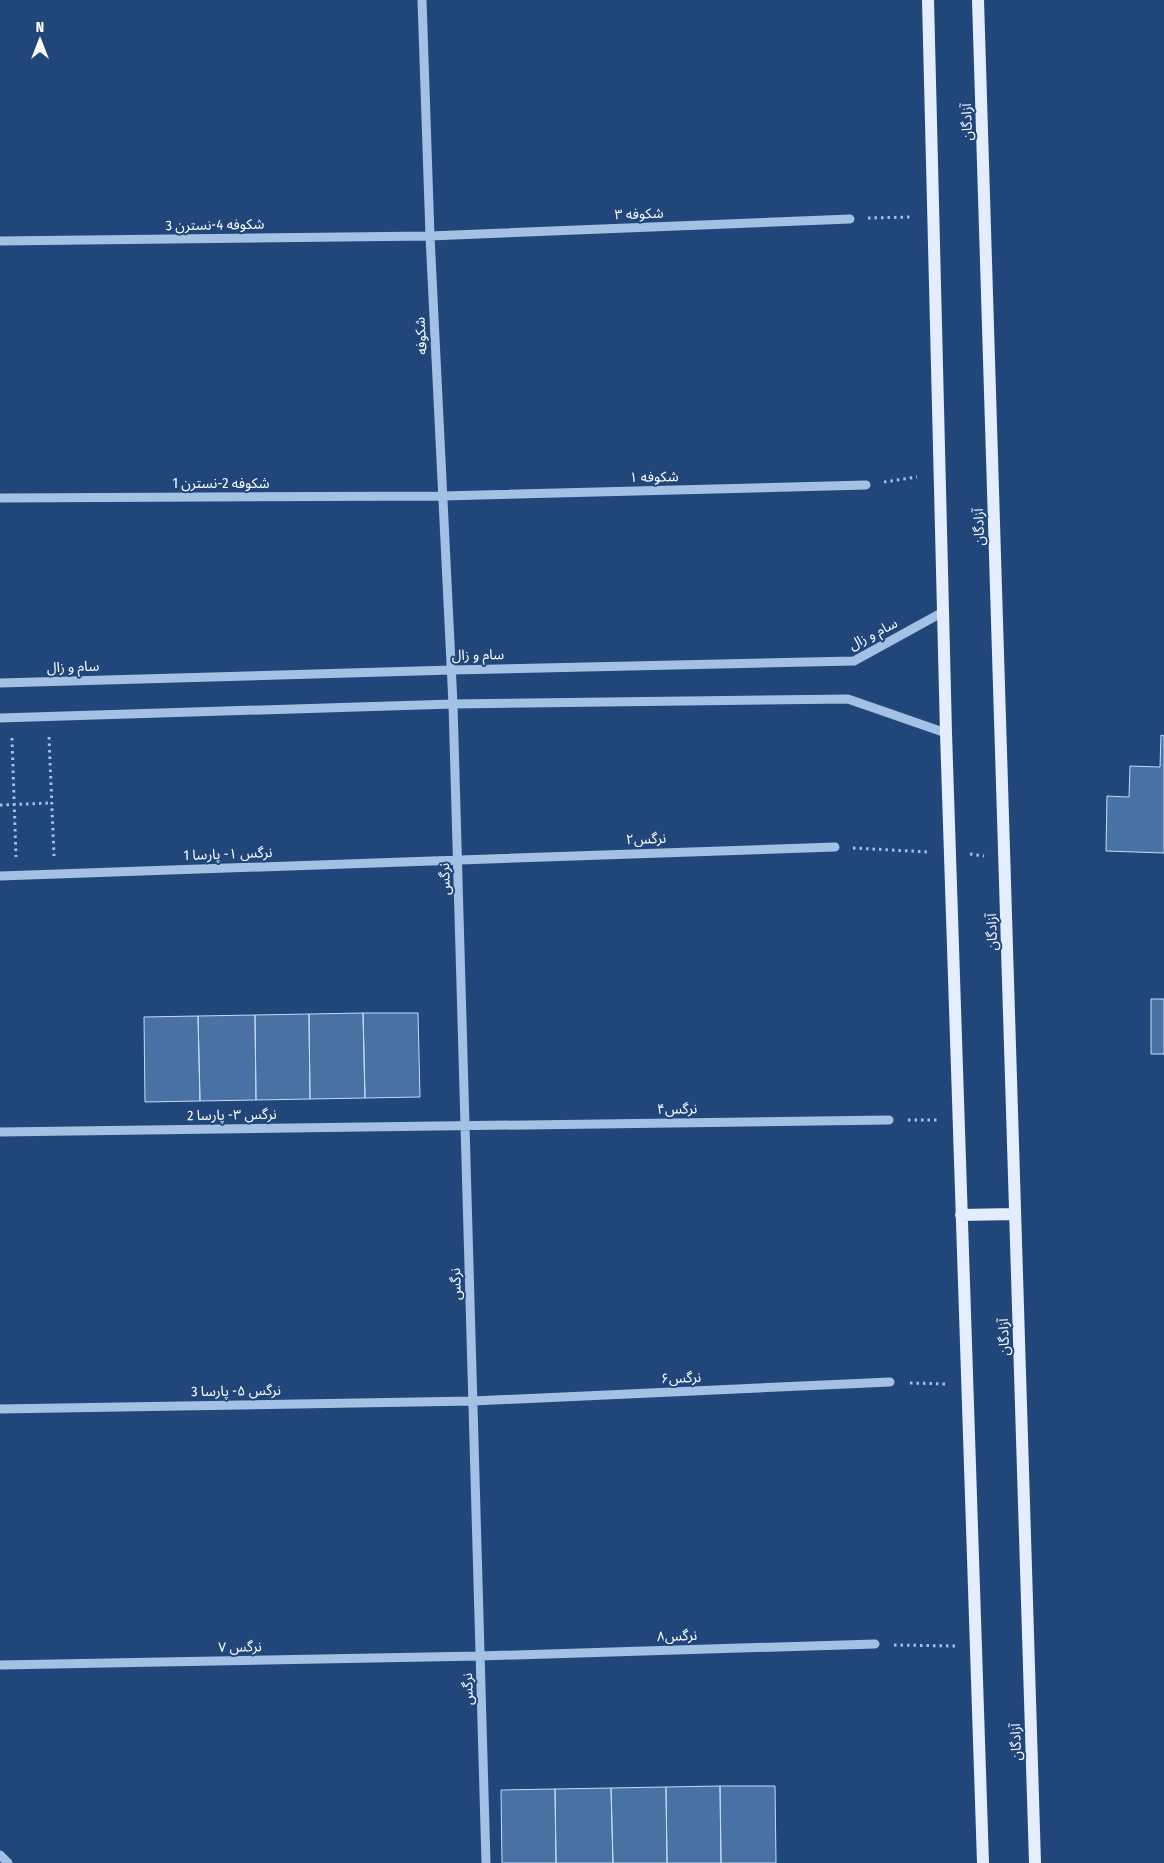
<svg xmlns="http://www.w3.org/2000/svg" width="1164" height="1863" font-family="'Fira Sans Condensed','Noto Sans Arabic',sans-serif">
  <rect width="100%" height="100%" fill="#21477a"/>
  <path fill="#4a71a3" stroke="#c6dbf4" d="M1161,735L1164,736V853L1106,851L1107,796L1129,797L1130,766L1160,767Z
    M1151,999H1164V1054H1151Z
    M363,1013L365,1098L310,1099L309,1014Z
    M363,1013H418L420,1097L365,1098Z
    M309,1014L310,1099L256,1100L255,1015Z
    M255,1015L256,1100L200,1101L198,1016Z
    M198,1016L200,1101L145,1102L144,1017Z
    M720,1786H775L776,1863H721Z
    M720,1786L721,1863H667L666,1787Z
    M666,1787L667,1863H613L611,1788Z
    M611,1788L613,1863H556L555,1789Z
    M555,1789L556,1863H502L501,1790Z"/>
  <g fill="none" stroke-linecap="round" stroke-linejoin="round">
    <path stroke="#a3c0e5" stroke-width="3" stroke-dasharray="2.5 4" stroke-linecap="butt" d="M868,218L912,217
      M884,482L917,477
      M49,737L54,856
      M12,738L16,857
      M0,805L51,803
      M853,848L929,852
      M970,854L984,856
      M908,1120H937
      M910,1383L946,1384
      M894,1645L955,1646"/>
    <path stroke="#a3c0e5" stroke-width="9" d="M422,0L430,236L453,704L486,1863
      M0,241L430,236L850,219
      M0,498L443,496L866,485
      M0,683L452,670L854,661L943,612
      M0,718L453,704L848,699L946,733
      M0,876L835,847
      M0,1132L889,1120
      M0,1409L473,1401L890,1382
      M0,1665L480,1656L875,1644
      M0,1855L8,1863"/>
    <path stroke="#e4edfd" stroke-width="12" d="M928,0L946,733L983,1863
      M978,0L1035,1863
      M961,1215L1015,1214"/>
  </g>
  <g text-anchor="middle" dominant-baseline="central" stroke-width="4" stroke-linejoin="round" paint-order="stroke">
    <g font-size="14" fill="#fff" stroke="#21477a">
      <text transform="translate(967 122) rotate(-92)">آزادگان</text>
      <text transform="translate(639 214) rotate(-2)">شکوفه ۳</text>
      <text transform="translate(215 225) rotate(-1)">شکوفه 4-نسترن 3</text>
      <text transform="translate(421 336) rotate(-93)">شکوفه</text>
      <text transform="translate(654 477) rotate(-1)">شکوفه ۱</text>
      <text x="221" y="483">شکوفه 2-نسترن 1</text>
      <text transform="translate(979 527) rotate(-92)">آزادگان</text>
      <text transform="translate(873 634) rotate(-27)">سام و زال</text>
      <text transform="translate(478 655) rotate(-1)">سام و زال</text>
      <text transform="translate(73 667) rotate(-2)">سام و زال</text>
      <text transform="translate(646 839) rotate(-2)">نرگس۲</text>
      <text transform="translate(228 854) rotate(-2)">نرگس ۱- پارسا 1</text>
      <text transform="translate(445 879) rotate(-92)">نرگس</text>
      <text transform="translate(992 932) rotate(-92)">آزادگان</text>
      <text transform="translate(677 1109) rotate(-1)">نرگس۴</text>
      <text transform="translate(232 1115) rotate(-1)">نرگس ۳- پارسا 2</text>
      <text transform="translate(456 1284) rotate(-92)">نرگس</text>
      <text transform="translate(1004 1337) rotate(-92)">آزادگان</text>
      <text transform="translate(681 1378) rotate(-2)">نرگس۶</text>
      <text transform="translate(236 1391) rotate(-1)">نرگس ۵- پارسا 3</text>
      <text transform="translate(677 1636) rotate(-2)">نرگس۸</text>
      <text transform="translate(240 1647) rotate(-1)">نرگس ۷</text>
      <text transform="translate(468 1689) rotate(-92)">نرگس</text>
      <text transform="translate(1016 1742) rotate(-92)">آزادگان</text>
    </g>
  </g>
  <g transform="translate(40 40)" stroke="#21477a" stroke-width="4" paint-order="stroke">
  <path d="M0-4L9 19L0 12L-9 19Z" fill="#ffffff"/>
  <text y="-8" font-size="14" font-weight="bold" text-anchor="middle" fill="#ffffff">N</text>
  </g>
</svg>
